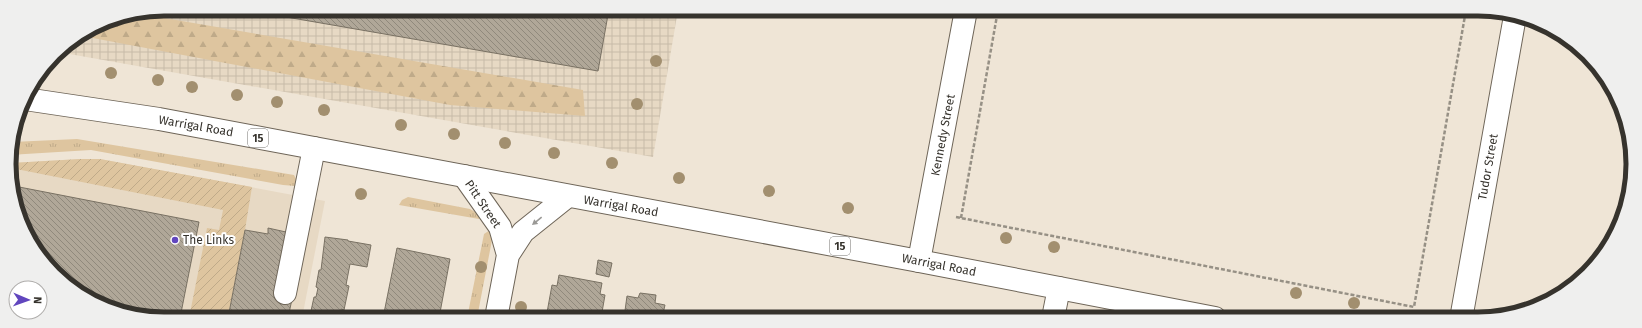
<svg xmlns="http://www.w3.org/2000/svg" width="1642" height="328" font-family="'Fira Sans',sans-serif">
  <defs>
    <pattern id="industrial-grid" width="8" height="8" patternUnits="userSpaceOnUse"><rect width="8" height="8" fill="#e7d9c4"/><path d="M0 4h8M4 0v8" fill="none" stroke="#c7bba9"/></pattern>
    <pattern id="grass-tufts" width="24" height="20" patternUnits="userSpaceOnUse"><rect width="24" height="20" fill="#dec59f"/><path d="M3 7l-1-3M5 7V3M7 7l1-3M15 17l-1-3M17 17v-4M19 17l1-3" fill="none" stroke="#bfaa89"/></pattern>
    <pattern id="forest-firs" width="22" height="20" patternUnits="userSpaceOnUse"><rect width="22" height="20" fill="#dec59f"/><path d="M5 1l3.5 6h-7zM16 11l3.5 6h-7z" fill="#bfaa89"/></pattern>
    <pattern id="garden-furrows" width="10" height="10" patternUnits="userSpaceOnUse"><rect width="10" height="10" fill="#dec59f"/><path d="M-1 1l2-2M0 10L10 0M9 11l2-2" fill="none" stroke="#bfaa89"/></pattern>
    <pattern id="building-back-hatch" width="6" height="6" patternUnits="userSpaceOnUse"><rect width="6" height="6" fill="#b0a798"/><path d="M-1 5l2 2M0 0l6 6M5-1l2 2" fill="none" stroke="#90897c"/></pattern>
  </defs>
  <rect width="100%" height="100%" fill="#efe5d6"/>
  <path fill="#e7d9c4" d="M80,159H100L325,201L302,318H144L87,298L47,266L17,214L11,163Z"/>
  <path fill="url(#industrial-grid)" d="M164,9L678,10L653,157L58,52L105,21Z"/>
  <path fill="url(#grass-tufts)" d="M77,139L294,175L296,179L295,186L283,185L91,150L9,155L12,142Z
    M408,197L470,209L480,215L479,219L399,205L402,200Z
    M490,230L492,240L477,318H467L484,234Z"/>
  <path fill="url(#forest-firs)" d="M141,14L583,90L585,116L450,105L82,36L105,21Z"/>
  <path fill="url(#garden-furrows)" d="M80,159H100L252,187L245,230L228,318H189L207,228L219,230L223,210L11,168V163Z"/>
  <path fill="url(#building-back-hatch)" stroke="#797163" d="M240,9H609L598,71Z
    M14,186L199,222L180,318H144L87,298L47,266L17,214Z
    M268,228L295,234V285L288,318H228L245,230L268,234Z
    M325,237L348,240V241L371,245L367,267L350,264L346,285L349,286L344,310L341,309L340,316L311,311L314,297H316L318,288L316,287L319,270H321Z
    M397,248L450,259L439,318H383Z
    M598,260L612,263L609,277L596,274Z
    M559,275L602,283L600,294L605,295L601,318H546L552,285L557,286Z
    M640,293L656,295L655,303L665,305L662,318H624L627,296L638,298Z
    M691,311L717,315L716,318H690Z"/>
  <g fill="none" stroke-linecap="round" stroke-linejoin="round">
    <defs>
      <path id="minor" d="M464,176L500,227L508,255
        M919,261L966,10
        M285,293L314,148
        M496,318L508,255L523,232L568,196
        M1053,318L1059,288
        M1461,319L1515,16"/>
      <path id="highway" d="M25,99L159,119L314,148L919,261L1215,318"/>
    </defs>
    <use href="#minor" stroke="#6e6558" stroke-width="24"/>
    <use href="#highway" stroke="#6e6558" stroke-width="24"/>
    <path stroke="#969085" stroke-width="2.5" stroke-dasharray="4 2" stroke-linecap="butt" d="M956,217L1414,307L1466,10
      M961,218L998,10"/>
    <use href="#minor" stroke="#fff" stroke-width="22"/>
    <use href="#highway" stroke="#fff" stroke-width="22"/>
  </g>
  <g fill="#a28f6f">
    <circle cx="656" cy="61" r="6"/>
    <circle cx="111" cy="73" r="6"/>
    <circle cx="158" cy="80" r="6"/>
    <circle cx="192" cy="87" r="6"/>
    <circle cx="237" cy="95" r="6"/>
    <circle cx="277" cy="102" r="6"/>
    <circle cx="637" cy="104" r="6"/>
    <circle cx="324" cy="110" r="6"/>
    <circle cx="401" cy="125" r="6"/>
    <circle cx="454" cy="134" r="6"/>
    <circle cx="505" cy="143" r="6"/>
    <circle cx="554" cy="153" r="6"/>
    <circle cx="612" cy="163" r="6"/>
    <circle cx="679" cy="178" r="6"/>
    <circle cx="769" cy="191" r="6"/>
    <circle cx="361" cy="194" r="6"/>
    <circle cx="848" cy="208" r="6"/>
    <circle cx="1006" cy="238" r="6"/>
    <circle cx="1054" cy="247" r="6"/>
    <circle cx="481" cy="267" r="6"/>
    <circle cx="1296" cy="293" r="6"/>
    <circle cx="1354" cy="303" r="6"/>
    <circle cx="521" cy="307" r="6"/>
  </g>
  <defs><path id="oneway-solid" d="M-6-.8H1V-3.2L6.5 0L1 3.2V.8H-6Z"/></defs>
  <use fill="#9a9996" href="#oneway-solid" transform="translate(537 221) rotate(141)"/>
  <circle fill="#6146be" stroke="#fff" stroke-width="1.5" cx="175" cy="240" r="4"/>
  <g text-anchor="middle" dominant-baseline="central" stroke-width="4" stroke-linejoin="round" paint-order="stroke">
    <g fill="#fff" stroke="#72706c" stroke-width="1">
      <rect x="248" y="129" width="20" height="18" rx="3"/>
      <rect x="830" y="237" width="20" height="18" rx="3"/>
    </g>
    <g font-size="11" font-weight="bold" fill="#36332d">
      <text x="258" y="138">15</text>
      <text x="840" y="246">15</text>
    </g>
    <g font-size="12" fill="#36332d" stroke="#fff">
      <text transform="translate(196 126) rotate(10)">Warrigal Road</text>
      <text transform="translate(943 135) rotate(-79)">Kennedy Street</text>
      <text transform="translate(1488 167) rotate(-80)">Tudor Street</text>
      <text transform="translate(483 204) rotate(56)">Pitt Street</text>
      <text transform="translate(621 206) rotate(10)">Warrigal Road</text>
      <text transform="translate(939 265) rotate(11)">Warrigal Road</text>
    </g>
    <g font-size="12" fill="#36332d" stroke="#fff" text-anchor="start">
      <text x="183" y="240">The Links</text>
    </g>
  </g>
  <path d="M0 0H1642V328H0ZM164 16H1478A148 148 0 0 1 1626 164V164A148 148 0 0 1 1478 312H164A148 148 0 0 1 16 164V164A148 148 0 0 1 164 16Z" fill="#efefee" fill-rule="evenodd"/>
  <path fill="none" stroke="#36332d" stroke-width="5" d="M164 16H1478A148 148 0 0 1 1626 164V164A148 148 0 0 1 1478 312H164A148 148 0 0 1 16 164V164A148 148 0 0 1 164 16Z"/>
  <g transform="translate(28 300) rotate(92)"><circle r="19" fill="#ffffff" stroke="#afadab"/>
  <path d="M0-3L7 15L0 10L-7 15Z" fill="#6146be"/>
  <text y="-6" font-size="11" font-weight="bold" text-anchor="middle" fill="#36332d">N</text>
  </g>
</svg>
